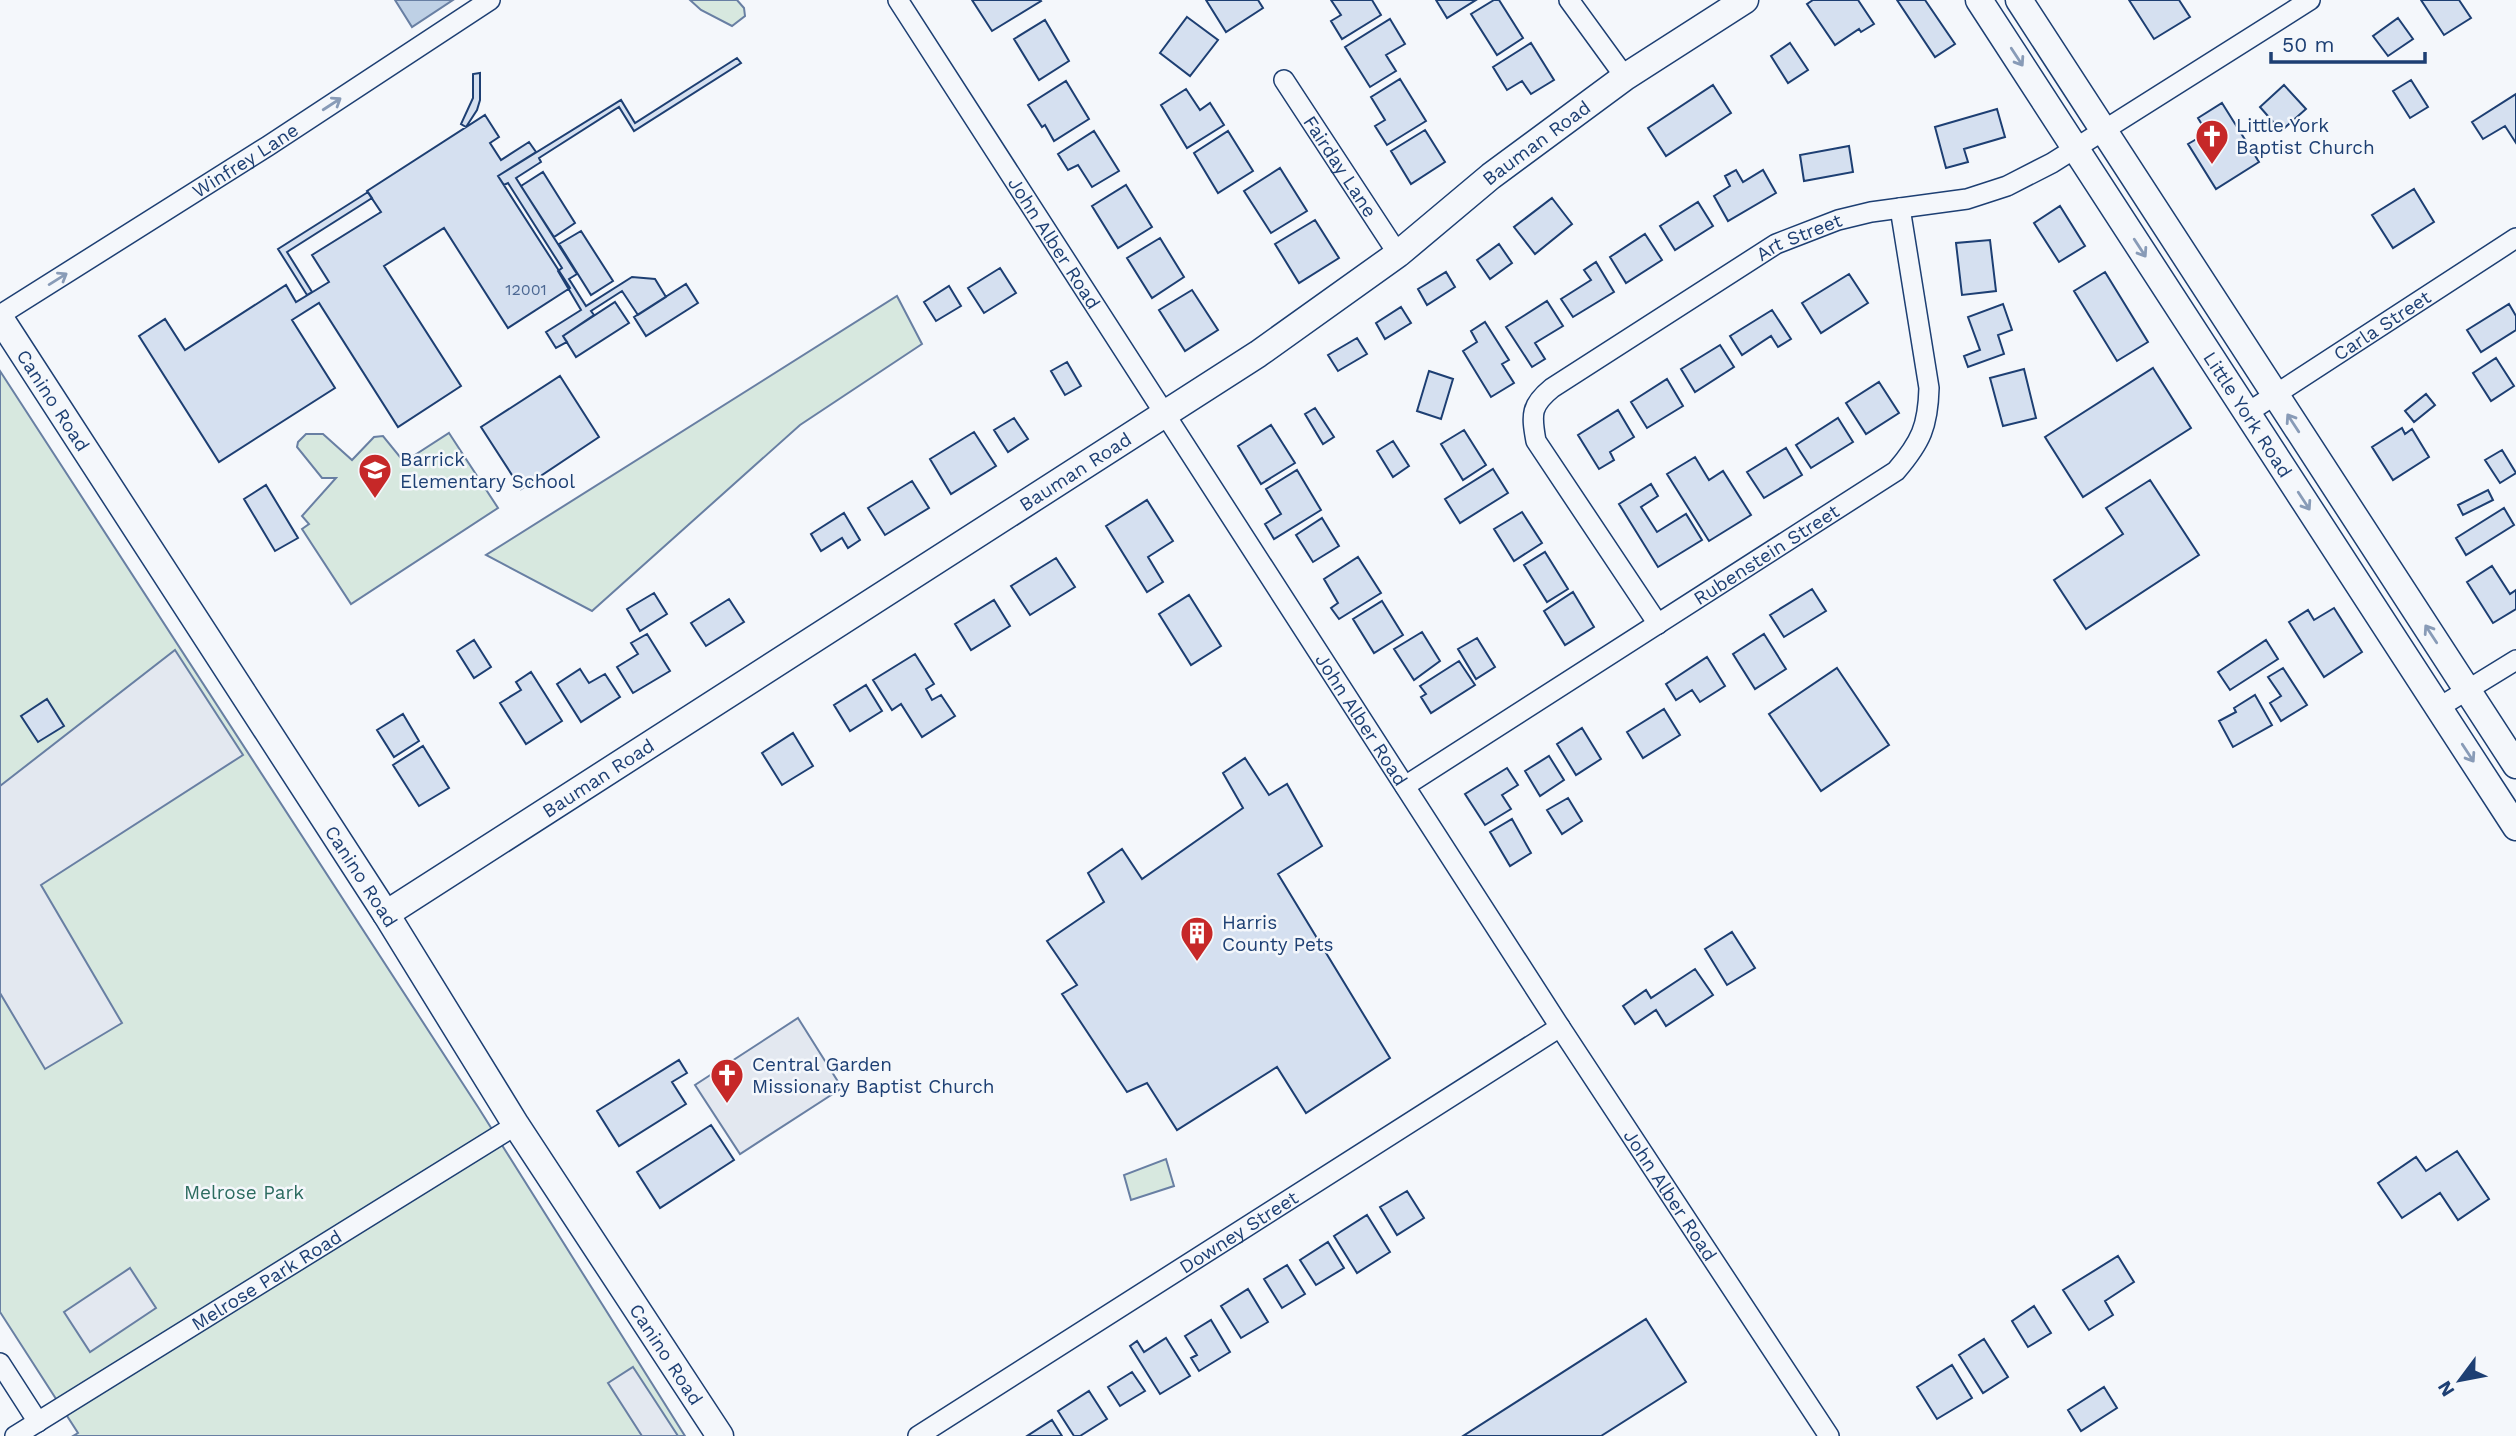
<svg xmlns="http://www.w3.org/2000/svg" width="2516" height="1436" font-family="'Work Sans',sans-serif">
  <rect width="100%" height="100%" fill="#f4f7fb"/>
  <path fill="#d7e8df" stroke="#687fa3" stroke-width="2" d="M690,0H737L744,8L745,16L732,26L701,10Z
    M897,296L922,344L800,425L592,611L486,555Z
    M0,371L478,1107L685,1436H73L78,1433L0,1312Z
    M449,433L498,508L351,604L302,529L309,524L302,516L336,478H322L297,447L298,442L306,434H323L352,460L374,437L383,436L404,462Z
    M1166,1159L1174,1186L1131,1200L1124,1175Z"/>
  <path fill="#e3e8f0" stroke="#687fa3" stroke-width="2" d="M175,650L243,755L41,885L122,1023L45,1069L0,993V786Z
    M798,1018L842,1088L740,1154L695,1085Z
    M130,1268L156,1308L90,1352L64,1312Z
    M633,1367L652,1396L678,1436H642L608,1383Z"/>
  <path fill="#bed0e5" stroke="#687fa3" stroke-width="2" d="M395,0H453L412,27Z"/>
  <path fill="#d5e0f0" stroke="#1d3f73" stroke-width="2" d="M972,0H1040L1041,1L992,31Z
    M1206,0H1258L1263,8L1226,32Z
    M1331,0H1372L1381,15L1342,39L1331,21L1341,15Z
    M1436,0H1476L1447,18Z
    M1494,0H1499L1523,38L1497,55L1471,14Z
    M1813,0H1858L1874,24L1861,32L1859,29L1835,45L1807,4Z
    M1897,0H1925L1955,44L1935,57Z
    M2129,0H2179L2190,17L2154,39Z
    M2421,0H2459L2471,18L2444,35Z
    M1187,17L1218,40L1190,76L1160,53Z
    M2398,18L2413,39L2388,56L2373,36Z
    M1390,19L1405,44L1386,55L1396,71L1370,87L1345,47Z
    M1045,20L1069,61L1039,80L1014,39Z
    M1531,43L1554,80L1531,94L1522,81L1507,90L1493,67Z
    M1790,43L1808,70L1788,83L1771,56Z
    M737,58L741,63L634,131L619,107L539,158L541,162L516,178L577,274L569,279L586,306L632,277L655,279L666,297L638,315L622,291L591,311L594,315L563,336L567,342L556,348L546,332L581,310L558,271L562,268L508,183L504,185L498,176L621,100L635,123Z
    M480,73V100L477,110L466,127L461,124L473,98V74Z
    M1400,79L1426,121L1387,145L1375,126L1385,120L1371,97Z
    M2411,80L2428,107L2410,118L2393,91Z
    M1066,81L1089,119L1054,141L1045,125L1042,127L1028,105Z
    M1713,85L1731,113L1666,156L1648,128Z
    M2284,85L2306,109L2281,131L2260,107Z
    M1186,89L1200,110L1210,103L1224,125L1187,148L1161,105Z
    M2516,94V143L2505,126L2483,139L2472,122Z
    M2222,103L2259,162L2216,189L2188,144L2207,133L2198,118Z
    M1997,109L2005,137L1964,149L1968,162L1946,168L1935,127Z
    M485,115L499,137L490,143L501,160L529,142L536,152L498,176L570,288L508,328L444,228L384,266L461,386L398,427L319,303L292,320L335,388L219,462L139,336L165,319L185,350L286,285L296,302L329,282L312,255L381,212L367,191Z
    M1425,130L1445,162L1411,184L1391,151Z
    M1094,131L1119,171L1092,187L1078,165L1068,170L1058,154Z
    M1228,131L1253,171L1218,193L1194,153Z
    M1849,146L1853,172L1804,181L1800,155Z
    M1280,168L1307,211L1271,233L1244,191Z
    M1736,170L1743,182L1763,170L1776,193L1728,221L1714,196L1730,186L1725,176Z
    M543,172L575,223L554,237L521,186Z
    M1126,185L1152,227L1118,248L1092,206Z
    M2414,189L2434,222L2393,248L2372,215Z
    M368,192L372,198L287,252L312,292L307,295L278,249Z
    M1552,198L1572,224L1535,254L1514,227Z
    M1698,202L1713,226L1675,250L1660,226Z
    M2060,206L2085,246L2059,262L2034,223Z
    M1315,220L1339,258L1299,283L1275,244Z
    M581,231L613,281L591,295L559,244Z
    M1645,234L1662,260L1626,283L1610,257Z
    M1160,238L1184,277L1152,298L1127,258Z
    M1990,240L1996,291L1962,295L1956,243Z
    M1499,244L1512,263L1490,279L1477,260Z
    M1596,262L1614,292L1573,317L1561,299L1591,280L1584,270Z
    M1000,268L1016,293L984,313L968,288Z
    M1446,272L1455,287L1427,305L1418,289Z
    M2105,272L2148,342L2117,361L2074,291Z
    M1849,274L1868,303L1821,333L1802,303Z
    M686,284L698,303L646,336L634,317Z
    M949,286L961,306L936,321L924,302Z
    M1192,290L1218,330L1185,351L1159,310Z
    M1547,301L1563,326L1535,343L1545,359L1532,367L1506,327Z
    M615,302L629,323L576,357L563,336Z
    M2003,304L2012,330L1998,335L2004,354L1968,367L1964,356L1980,350L1968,317Z
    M2509,304L2516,316V330L2481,352L2467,330Z
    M1401,307L1411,323L1385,339L1376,323Z
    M1772,310L1791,339L1778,347L1771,336L1742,355L1730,336Z
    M1485,322L1509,360L1502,364L1514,383L1491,397L1463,351L1477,342L1471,331Z
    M1357,338L1367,354L1338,371L1328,355Z
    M1720,345L1734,367L1695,392L1681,369Z
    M2496,358L2514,386L2491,401L2473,373Z
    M1067,362L1081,386L1065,395L1051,371Z
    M2153,368L2191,428L2083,497L2045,437Z
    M2024,369L2036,418L2003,426L1990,378Z
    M1429,371L1453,379L1441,419L1417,411Z
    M560,376L599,437L521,489L481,427Z
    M1667,379L1683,406L1647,428L1631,402Z
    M1879,382L1899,413L1866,434L1846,403Z
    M2426,394L2435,405L2414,422L2405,411Z
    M1315,408L1334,437L1323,444L1305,414Z
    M1618,410L1634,437L1610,452L1614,460L1599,469L1578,435Z
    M1014,418L1028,439L1008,452L994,430Z
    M1838,418L1853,442L1811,468L1796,445Z
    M1271,425L1295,463L1261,484L1238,446Z
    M2402,428L2405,434L2412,429L2429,457L2393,480L2372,447Z
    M1464,430L1486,465L1463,480L1441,444Z
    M974,432L996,466L951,494L930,459Z
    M1393,441L1409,466L1393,477L1377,451Z
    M1786,448L1802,475L1764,498L1747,472Z
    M2502,450L2516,473L2500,483L2485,460Z
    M1695,457L1709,480L1723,471L1751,515L1709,541L1667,474Z
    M1493,469L1508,493L1460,523L1445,499Z
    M1297,470L1321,510L1274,539L1265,524L1281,514L1266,489Z
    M2150,480L2199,555L2086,629L2054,580L2123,534L2106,508Z
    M912,481L929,508L885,535L868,508Z
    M1651,484L1658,496L1641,507L1657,532L1686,514L1702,540L1658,567L1619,504Z
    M266,485L298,538L275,551L244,499Z
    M2488,490L2493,500L2463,515L2458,505Z
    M1147,500L1173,541L1148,557L1163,582L1147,592L1106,526Z
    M2504,508L2514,525L2466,555L2456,538Z
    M1522,512L1542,543L1514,561L1494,529Z
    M844,513L860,540L848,548L842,538L821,551L811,534Z
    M1322,518L1339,546L1313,562L1296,535Z
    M1545,552L1568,589L1547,602L1524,565Z
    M1358,557L1381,593L1339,619L1331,608L1338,603L1324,579Z
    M1056,558L1075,587L1030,615L1011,586Z
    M2492,566L2510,594L2516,590V609L2493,623L2467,582Z
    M1812,589L1826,611L1784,637L1770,615Z
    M1573,592L1594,627L1565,645L1544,611Z
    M654,593L667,614L640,631L627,609Z
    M1189,595L1221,646L1191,665L1159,614Z
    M729,599L744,622L706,646L691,623Z
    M994,600L1010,626L971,650L955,624Z
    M1382,601L1403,635L1374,653L1353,619Z
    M2334,608L2362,652L2324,677L2289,622L2308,610L2314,620Z
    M1422,632L1440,661L1414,680L1394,649Z
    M647,634L670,671L633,693L617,667L638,654L631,643Z
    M1764,634L1786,669L1755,689L1733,654Z
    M1477,638L1495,667L1476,679L1458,649Z
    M474,640L491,667L474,678L457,651Z
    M2266,640L2278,659L2230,690L2218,672Z
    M915,654L934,684L926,689L932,700L941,695L955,716L922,737L901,704L892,710L873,680Z
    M1707,657L1725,686L1700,702L1692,690L1676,700L1666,684Z
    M1459,661L1475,685L1431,713L1421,697L1426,694L1420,686Z
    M1837,668L1889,745L1821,791L1769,714Z
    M2283,668L2307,705L2281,721L2270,703L2281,696L2268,677Z
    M580,669L589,683L605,674L620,697L581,722L557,684Z
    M531,672L562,721L526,744L500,703L521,690L516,682Z
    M866,685L882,711L850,731L834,705Z
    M2255,695L2272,725L2233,747L2219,721L2236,712L2234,708Z
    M47,699L64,726L38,742L21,716Z
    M1664,709L1680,735L1643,758L1627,732Z
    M403,714L419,741L394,757L377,730Z
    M1582,728L1601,759L1576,775L1557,744Z
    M793,733L813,766L782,785L762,753Z
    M423,746L449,788L419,806L393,765Z
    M1549,756L1564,780L1540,796L1525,771Z
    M1245,758L1269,795L1287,784L1322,846L1278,874L1390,1058L1306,1113L1277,1067L1177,1130L1147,1083L1127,1092L1062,994L1077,985L1047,941L1104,902L1088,873L1122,849L1142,879L1243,808L1223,773Z
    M1507,768L1518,785L1502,795L1511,809L1485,825L1465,794Z
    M1568,798L1582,821L1562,834L1547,810Z
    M1512,819L1531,853L1510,866L1490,832Z
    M1732,932L1755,968L1727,985L1705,949Z
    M1695,969L1713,995L1666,1026L1656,1010L1635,1024L1623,1006L1646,990L1651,998Z
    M679,1060L687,1073L672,1082L686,1104L619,1146L597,1111Z
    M711,1125L734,1160L660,1208L637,1172Z
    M2457,1151L2489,1199L2458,1220L2440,1193L2402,1218L2378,1183L2416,1157L2426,1171Z
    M1407,1191L1424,1218L1397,1235L1380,1207Z
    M1367,1215L1390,1252L1357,1273L1334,1236Z
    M1328,1242L1344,1268L1316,1285L1300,1260Z
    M2118,1256L2134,1282L2105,1301L2113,1315L2089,1330L2063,1290Z
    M1287,1265L1305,1294L1282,1308L1264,1279Z
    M1248,1289L1268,1322L1241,1338L1221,1306Z
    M2034,1306L2051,1333L2028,1347L2012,1321Z
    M1646,1319L1686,1382L1601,1436H1463Z
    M1211,1320L1230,1352L1199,1371L1191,1358L1197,1355L1185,1336Z
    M1166,1338L1190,1376L1160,1394L1130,1346L1137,1341L1144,1352Z
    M1984,1339L2008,1377L1983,1393L1959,1355Z
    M1952,1365L1972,1398L1937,1419L1917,1387Z
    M1132,1372L1145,1391L1120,1406L1108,1387Z
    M2104,1387L2117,1408L2081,1431L2068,1410Z
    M1089,1391L1107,1419L1080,1436H1074L1058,1411Z
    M1052,1420L1062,1436H1027Z"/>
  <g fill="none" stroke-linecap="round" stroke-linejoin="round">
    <defs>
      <g id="street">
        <path id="s1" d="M898,0L1560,1027L1829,1436"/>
        <path d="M1569,0L1625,77"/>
        <path id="s2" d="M1284,80L1398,254"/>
        <path id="s3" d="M0,315L268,146L490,0"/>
        <path id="s4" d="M2247,413L2516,238"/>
        <path id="s5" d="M1658,624L1536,441C1531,414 1531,405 1552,388L1776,244L1838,220L1871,212L1967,199L2007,186L2052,163L2310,0"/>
        <path d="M2438,708L2516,660"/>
        <path id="s6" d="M1405,786L1896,471C1921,442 1928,426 1929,388L1900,208"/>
        <path d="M0,1363L38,1422"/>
        <path id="s7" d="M15,1436L516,1125"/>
        <path id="s8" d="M918,1436L1560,1027"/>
      </g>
      <g id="secondary">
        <path id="s9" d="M1979,0L2516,827"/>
        <path d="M2019,0L2516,765"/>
        <path id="s10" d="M0,318L386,914L516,1125L720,1436"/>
        <path id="s11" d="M386,914L1258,354L1398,254L1491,176L1625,77L1745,0"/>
      </g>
    </defs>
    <use href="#street" stroke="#1d3f73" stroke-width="22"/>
    <use href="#secondary" stroke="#1d3f73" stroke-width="29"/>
    <use href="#street" stroke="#f4f7fb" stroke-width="19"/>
    <use href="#secondary" stroke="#f4f7fb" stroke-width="26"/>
  </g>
  <defs><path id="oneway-shaft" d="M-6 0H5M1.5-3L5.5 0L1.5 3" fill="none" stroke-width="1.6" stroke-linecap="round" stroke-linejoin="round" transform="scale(1.75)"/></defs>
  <g stroke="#889bb7">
    <use href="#oneway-shaft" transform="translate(2017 57) rotate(57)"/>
    <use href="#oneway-shaft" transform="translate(332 104) rotate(-33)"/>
    <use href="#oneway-shaft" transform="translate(2140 248) rotate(57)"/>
    <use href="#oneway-shaft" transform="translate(58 279) rotate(-32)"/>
    <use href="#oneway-shaft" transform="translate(2293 423) rotate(-123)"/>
    <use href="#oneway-shaft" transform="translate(2304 501) rotate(57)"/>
    <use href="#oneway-shaft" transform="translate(2431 634) rotate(-123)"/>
    <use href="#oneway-shaft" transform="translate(2468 753) rotate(57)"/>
  </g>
  <defs>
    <symbol id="church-pin" viewBox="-11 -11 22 30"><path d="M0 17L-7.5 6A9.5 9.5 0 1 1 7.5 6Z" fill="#c62828" stroke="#f4f7fb"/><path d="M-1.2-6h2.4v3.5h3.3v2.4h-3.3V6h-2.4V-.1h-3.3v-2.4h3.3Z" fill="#fff"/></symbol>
    <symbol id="school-pin" viewBox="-11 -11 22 30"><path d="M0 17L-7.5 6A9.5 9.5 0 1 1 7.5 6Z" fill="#c62828" stroke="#f4f7fb"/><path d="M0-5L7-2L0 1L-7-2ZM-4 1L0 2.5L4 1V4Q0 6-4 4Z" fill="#fff"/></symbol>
    <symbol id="building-pin" viewBox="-11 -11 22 30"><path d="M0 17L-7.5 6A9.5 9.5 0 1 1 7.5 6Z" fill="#c62828" stroke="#f4f7fb"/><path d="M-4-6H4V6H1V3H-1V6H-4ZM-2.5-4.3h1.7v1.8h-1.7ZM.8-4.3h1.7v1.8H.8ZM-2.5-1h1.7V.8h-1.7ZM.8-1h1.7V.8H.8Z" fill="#fff"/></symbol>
  </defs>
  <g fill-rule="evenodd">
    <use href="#church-pin" x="2193" y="117" width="38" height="52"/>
    <use href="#school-pin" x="356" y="451" width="38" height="52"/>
    <use href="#building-pin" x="1178" y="914" width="38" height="52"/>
    <use href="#church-pin" x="708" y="1056" width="38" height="52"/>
  </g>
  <g text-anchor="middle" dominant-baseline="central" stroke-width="5" stroke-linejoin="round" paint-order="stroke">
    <g font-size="16" fill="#4b6792">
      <text x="526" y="289">12001</text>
    </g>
    <g font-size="19" fill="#1d3f73" stroke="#f4f7fb" text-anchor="start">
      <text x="2236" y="125">Little York<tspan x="2236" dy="22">Baptist Church</tspan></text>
      <text x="400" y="459">Barrick<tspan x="400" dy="22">Elementary School</tspan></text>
      <text x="1222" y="922">Harris<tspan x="1222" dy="22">County Pets</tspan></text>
      <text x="752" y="1064">Central Garden<tspan x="752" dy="22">Missionary Baptist Church</tspan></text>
    </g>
    <g font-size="19" fill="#1d3f73" stroke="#f4f7fb">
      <text stroke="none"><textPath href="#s11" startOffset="1386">Bauman Road</textPath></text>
      <text stroke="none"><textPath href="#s3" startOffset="290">Winfrey Lane</textPath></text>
      <text stroke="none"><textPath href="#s2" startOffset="103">Fairday Lane</textPath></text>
      <text stroke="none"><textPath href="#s5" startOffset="570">Art Street</textPath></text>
      <text stroke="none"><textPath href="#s1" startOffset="289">John Alber Road</textPath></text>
      <text stroke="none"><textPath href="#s4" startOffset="161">Carla Street</textPath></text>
      <text stroke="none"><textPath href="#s10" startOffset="98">Canino Road</textPath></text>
      <text stroke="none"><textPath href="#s9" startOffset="494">Little York Road</textPath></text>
      <text stroke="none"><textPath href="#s11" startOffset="819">Bauman Road</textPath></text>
      <text stroke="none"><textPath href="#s6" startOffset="429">Rubenstein Street</textPath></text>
      <text stroke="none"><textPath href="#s1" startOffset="856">John Alber Road</textPath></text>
      <text stroke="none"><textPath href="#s11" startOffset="252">Bauman Road</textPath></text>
      <text stroke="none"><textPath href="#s10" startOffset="665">Canino Road</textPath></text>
      <text stroke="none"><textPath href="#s1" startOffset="1423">John Alber Road</textPath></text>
      <text stroke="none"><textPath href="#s8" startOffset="380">Downey Street</textPath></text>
      <text stroke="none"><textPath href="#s7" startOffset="296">Melrose Park Road</textPath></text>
      <text stroke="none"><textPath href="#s10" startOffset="1232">Canino Road</textPath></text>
    </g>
    <g font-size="19" fill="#2c6c60" stroke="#f4f7fb">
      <text x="244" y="1192">Melrose Park</text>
    </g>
  </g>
  <g transform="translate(2460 1380) rotate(238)" stroke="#f4f7fb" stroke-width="5" paint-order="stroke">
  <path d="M0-5L12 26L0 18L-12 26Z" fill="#1d3f73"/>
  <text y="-10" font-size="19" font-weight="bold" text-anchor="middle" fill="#1d3f73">N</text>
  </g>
  <path d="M2271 52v10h154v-10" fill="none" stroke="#1d3f73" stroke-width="3.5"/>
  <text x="2282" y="52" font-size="21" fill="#1d3f73" stroke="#f4f7fb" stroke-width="5" paint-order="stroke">50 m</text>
</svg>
